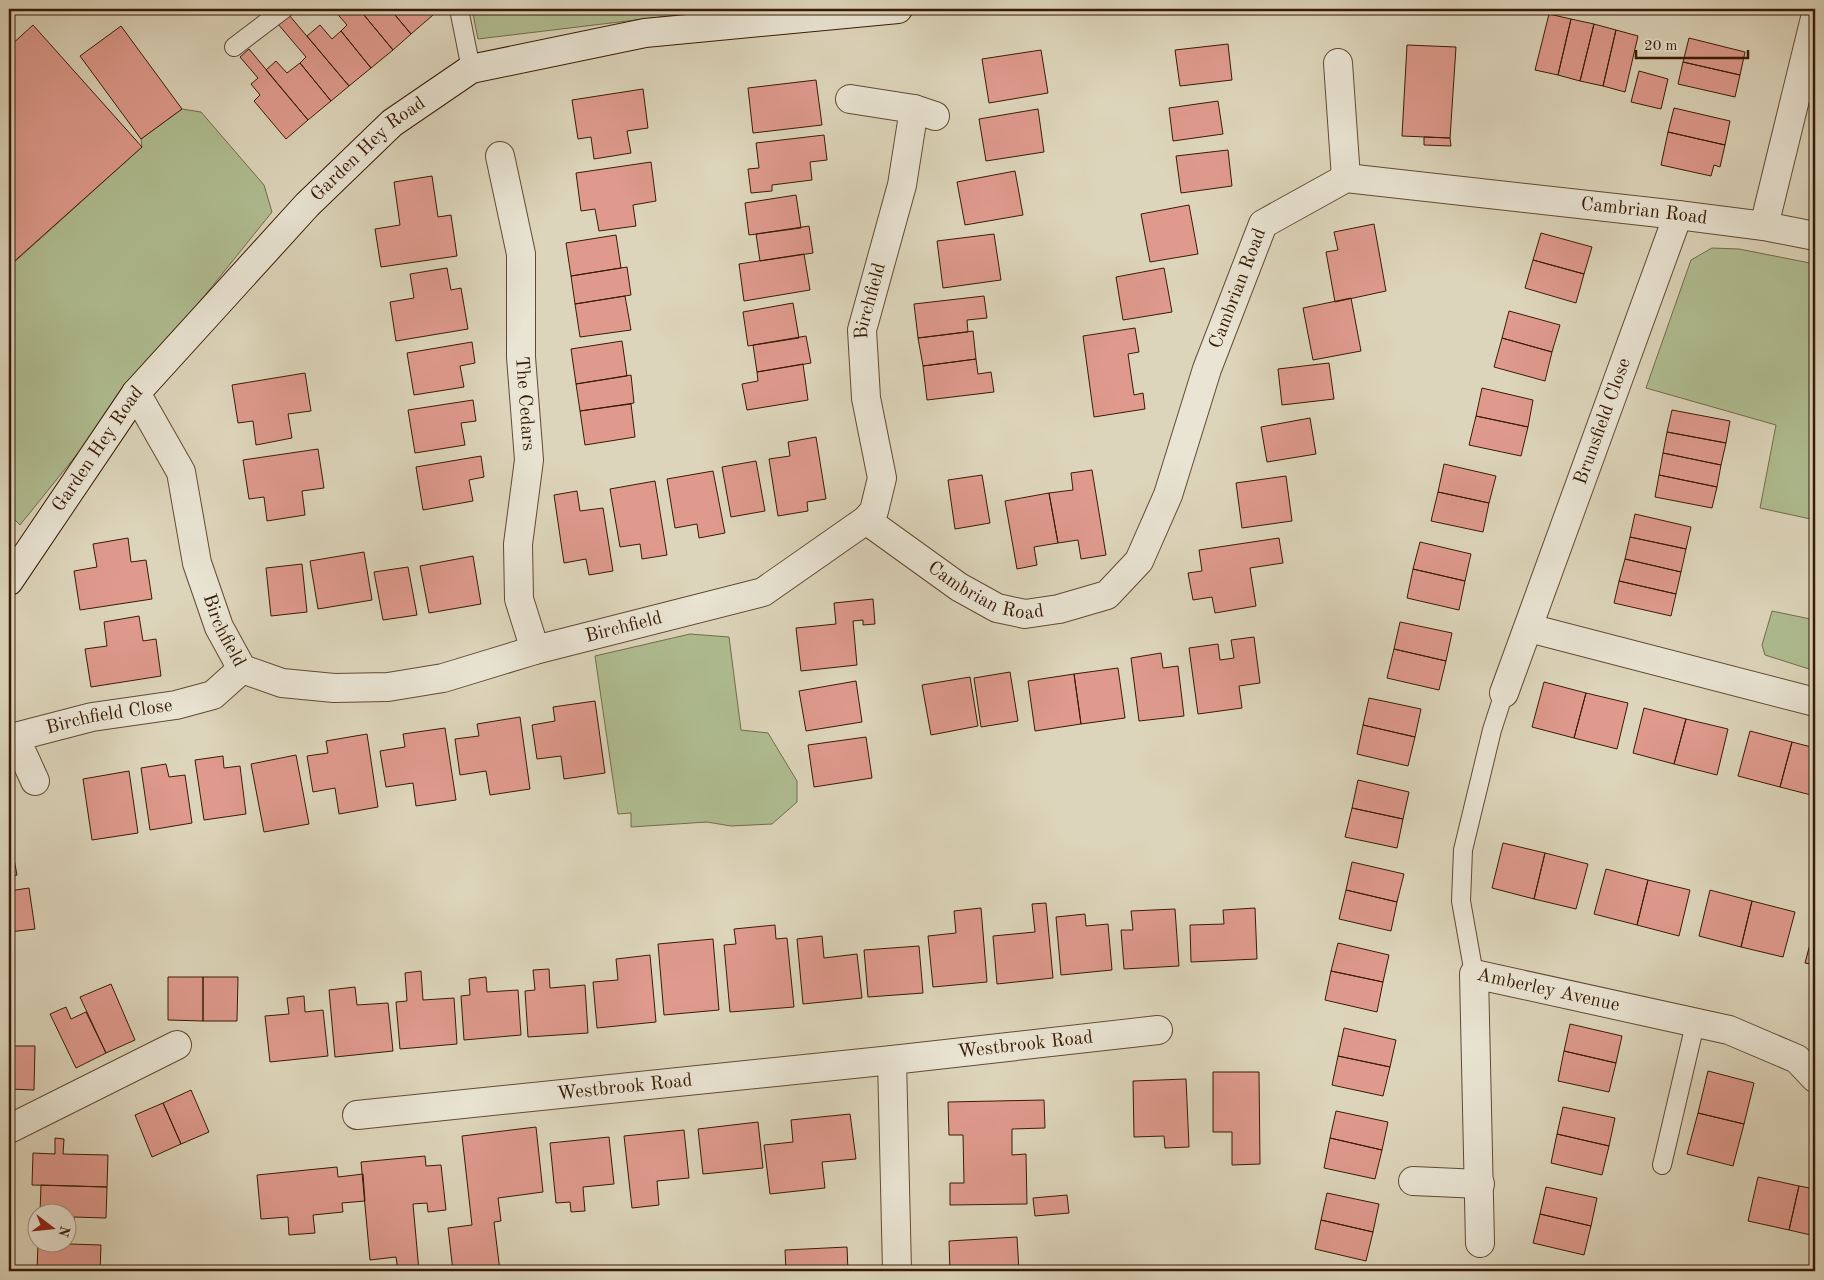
<svg xmlns="http://www.w3.org/2000/svg" width="1824" height="1280" font-family="'Old Standard TT',serif">
  <rect width="100%" height="100%" fill="#ddd5bb"/>
  <filter id="stains"><feTurbulence type="fractalNoise" baseFrequency=".004" numOctaves="4"/><feColorMatrix values="0 0 0 0 .2 0 0 0 0 .09 0 0 0 0 .02 0 0 0 .5 -.17"/></filter>
  <radialGradient id="worn" r=".72"><stop offset=".6" stop-color="#630" stop-opacity="0"/><stop offset="1" stop-color="#630" stop-opacity=".3"/></radialGradient>
  <path fill="#afbd91" stroke="#746c4a" d="M472,9H727L478,39Z
    M182,109L201,112L264,185L272,212L20,525L9,514V267L142,147L141,139Z
    M1712,248L1739,249L1815,264V520L1760,508L1776,425L1646,388L1691,260Z
    M1772,611L1815,620V668L1809,669L1765,655L1762,645Z
    M690,634L729,637L741,730L768,733L797,781V802L772,824L731,826L707,822L631,827V813L618,814L595,656Z"/>
  <path fill="#df9a8d" stroke="#391b04" d="M333,9H359L393,50L371,68L341,31L347,25Z
    M359,9H390L411,34L393,50Z
    M390,9H427L433,15L411,34Z
    M1549,14L1571,19L1558,75L1535,70Z
    M289,15L349,86L331,101L300,63L306,57L278,24Z
    M1571,19L1594,24L1580,81L1558,75Z
    M1594,24L1616,30L1603,86L1580,81Z
    M33,25L142,147L9,266V47Z
    M320,25L332,39L341,31L371,68L349,86L307,36Z
    M121,26L182,109L141,139L80,56Z
    M1616,30L1638,36L1625,92L1603,86Z
    M1689,38L1745,52L1740,75L1683,62Z
    M1228,44L1232,80L1180,86L1175,50Z
    M1407,45L1456,47L1450,138L1402,136Z
    M249,49L308,120L286,139L254,101L260,95L251,84L258,78L240,57Z
    M1041,50L1048,93L989,103L982,59Z
    M276,61L287,73L300,63L331,101L308,120L266,70Z
    M1683,62L1740,75L1735,97L1678,84Z
    M1639,71L1668,79L1661,109L1631,102Z
    M816,80L822,125L753,133L748,88Z
    M643,89L648,128L627,131L631,153L594,159L591,137L578,139L572,100Z
    M1218,101L1223,134L1173,141L1169,108Z
    M1674,108L1730,121L1725,145L1668,132Z
    M1038,109L1044,152L986,161L979,119Z
    M1668,132L1725,145L1720,167L1714,165L1711,176L1661,165Z
    M824,135L827,160L810,162L812,180L772,185V191L751,193L748,169L759,168L756,143Z
    M1424,137L1450,138L1451,146L1424,145Z
    M1228,150L1232,186L1181,193L1176,156Z
    M651,162L656,201L633,205L636,226L599,231L595,209L581,211L576,173Z
    M1015,171L1023,215L965,225L957,182Z
    M432,176L438,217L451,215L457,256L381,267L375,229L400,225L394,182Z
    M796,195L801,228L749,235L745,203Z
    M1189,205L1198,254L1150,262L1141,214Z
    M1374,224L1386,291L1335,302L1326,252L1338,250L1334,232Z
    M809,226L813,253L760,261L756,234Z
    M1541,233L1592,247L1584,274L1533,260Z
    M994,234L1001,280L943,288L937,241Z
    M616,235L621,268L571,276L566,243Z
    M804,254L810,290L744,301L739,264Z
    M1533,260L1584,274L1576,303L1525,288Z
    M627,267L631,295L575,304L571,276Z
    M447,268L451,290L461,288L468,329L396,341L390,302L414,298L410,274Z
    M1164,268L1172,312L1123,320L1116,277Z
    M625,296L631,330L580,337L575,304Z
    M984,296L987,318L967,320L968,332L918,338L914,304Z
    M1351,298L1361,351L1313,360L1303,308Z
    M793,303L799,338L748,346L743,312Z
    M1509,311L1560,325L1552,352L1502,338Z
    M1135,328L1139,352L1128,354L1134,395L1143,393L1145,409L1094,417L1083,336Z
    M973,331L976,359L923,366L918,338Z
    M806,336L811,363L757,372L753,345Z
    M1502,338L1552,352L1545,381L1494,367Z
    M622,341L627,376L576,384L571,349Z
    M472,342L475,363L460,366L464,387L414,395L407,353Z
    M976,359L978,374L991,372L994,392L927,400L923,366Z
    M1329,363L1334,399L1282,405L1278,369Z
    M803,364L808,400L747,410L742,384L758,381L757,372Z
    M305,373L311,411L288,414L292,438L256,445L253,421L238,423L232,385Z
    M631,375L634,403L580,411L576,384Z
    M1482,388L1533,400L1528,427L1476,416Z
    M473,400L476,421L461,423L465,445L415,453L408,410Z
    M631,404L635,437L585,445L580,411Z
    M1672,410L1730,421L1726,443L1667,432Z
    M1476,416L1528,427L1521,456L1469,445Z
    M1310,418L1316,454L1267,462L1261,427Z
    M1667,432L1726,443L1721,465L1663,453Z
    M816,437L826,499L807,502L808,511L778,516L769,459L790,456L788,442Z
    M318,449L324,488L302,491L305,515L267,521L264,497L249,499L243,460Z
    M1663,453L1721,465L1717,487L1659,475Z
    M481,456L484,477L469,480L473,501L423,510L416,467Z
    M756,461L765,511L731,517L722,467Z
    M1444,464L1496,476L1489,503L1438,492Z
    M1092,470L1106,555L1081,559L1078,540L1058,543L1049,493L1073,490L1071,473Z
    M713,471L725,533L699,538L697,524L675,528L667,479Z
    M982,475L990,523L955,529L948,480Z
    M1659,475L1717,487L1712,508L1655,497Z
    M1286,476L1292,521L1242,528L1236,483Z
    M655,481L667,555L642,559L640,544L620,547L610,489Z
    M577,491L580,511L603,508L613,571L589,575L586,559L564,563L554,495Z
    M1438,492L1489,503L1483,532L1431,521Z
    M1049,493L1058,543L1034,547L1037,565L1017,569L1005,501Z
    M1635,514L1691,527L1686,549L1630,537Z
    M1630,537L1686,549L1681,572L1625,559Z
    M128,538L131,562L146,560L152,599L80,610L74,571L97,567L93,544Z
    M1279,538L1283,563L1250,568L1256,606L1215,613L1212,597L1193,600L1188,573L1202,571L1199,550Z
    M1420,542L1471,554L1465,581L1413,569Z
    M364,552L372,600L318,609L310,561Z
    M473,556L481,604L429,613L420,566Z
    M1625,559L1681,572L1676,594L1619,581Z
    M302,564L307,612L271,616L266,568Z
    M408,567L417,615L383,620L374,572Z
    M1413,569L1465,581L1459,610L1407,598Z
    M1619,581L1676,594L1671,616L1614,603Z
    M873,599L875,624L863,625V620L853,621L857,665L801,671L796,628L836,624L834,603Z
    M139,616L143,641L156,639L161,676L91,687L85,649L107,646L104,622Z
    M1400,622L1452,633L1446,661L1394,649Z
    M1254,637L1260,683L1239,686L1242,708L1198,714L1189,648L1218,644L1220,660L1234,658L1231,640Z
    M1394,649L1446,661L1439,690L1387,678Z
    M1161,653L1163,668L1178,666L1184,716L1139,721L1131,658Z
    M1118,668L1125,718L1081,724L1074,674Z
    M1010,672L1018,721L981,727L974,678Z
    M1074,674L1081,724L1035,731L1028,681Z
    M970,677L978,726L931,735L922,685Z
    M856,681L862,722L806,731L799,691Z
    M1544,682L1586,693L1574,738L1532,727Z
    M1586,693L1628,703L1617,749L1574,738Z
    M1369,698L1421,709L1415,737L1363,725Z
    M595,701L605,773L564,779L561,756L537,759L532,725L555,721L553,707Z
    M1644,708L1686,719L1674,764L1633,753Z
    M520,717L530,789L490,795L486,771L460,775L455,739L479,736L477,724Z
    M1686,719L1728,729L1717,775L1674,764Z
    M1363,725L1415,737L1408,766L1357,754Z
    M445,728L456,800L416,806L413,783L386,787L380,751L405,747L403,734Z
    M1750,731L1792,742L1780,787L1738,776Z
    M367,734L378,807L339,814L335,788L313,792L307,756L328,753L326,741Z
    M866,737L872,778L814,787L808,745Z
    M1792,742L1815,748V796L1780,787Z
    M296,755L309,824L264,832L251,764Z
    M223,756L224,768L240,766L246,814L204,820L195,760Z
    M166,764L169,777L185,775L192,823L150,830L141,768Z
    M129,771L138,833L92,840L83,779Z
    M1358,780L1409,792L1403,819L1352,808Z
    M1352,808L1403,819L1397,848L1345,837Z
    M9,832L17,875L9,877Z
    M1503,843L1545,853L1534,899L1492,888Z
    M1545,853L1588,864L1576,909L1534,899Z
    M1352,862L1404,874L1397,902L1346,890Z
    M1606,869L1648,880L1637,925L1594,914Z
    M1648,880L1690,890L1679,936L1637,925Z
    M29,888L35,929L9,932V891Z
    M1346,890L1397,902L1391,931L1339,919Z
    M1710,890L1752,901L1741,947L1699,936Z
    M1752,901L1795,912L1783,957L1741,947Z
    M1046,903L1053,978L997,984L993,936L1035,932L1032,904Z
    M981,908L987,982L933,987L928,936L956,933L954,911Z
    M1255,908L1257,959L1191,962L1190,925L1224,924L1223,910Z
    M1175,909L1179,966L1124,969L1121,930H1133L1131,911Z
    M1085,914L1086,926L1108,924L1112,970L1061,975L1056,917Z
    M775,925L776,939L787,938L794,1007L730,1012L724,945L736,944L734,929Z
    M1815,925V965L1805,963Z
    M822,936L824,958L857,954L862,998L803,1004L797,939Z
    M713,939L719,1010L664,1015L658,944Z
    M1338,943L1389,955L1383,982L1331,971Z
    M919,946L923,993L868,997L864,950Z
    M650,955L656,1022L597,1028L593,982L618,980L616,959Z
    M549,969L550,988L585,985L588,1033L528,1037L525,991L535,990L533,970Z
    M421,971L423,1000L454,998L457,1044L400,1049L396,1002L407,1001L405,973Z
    M1331,971L1383,982L1377,1012L1325,1000Z
    M168,977H203V1021L168,1020Z
    M203,977H238L237,1021H203Z
    M486,977L487,992L518,990L521,1035L464,1040L461,996L470,995L469,979Z
    M111,984L135,1040L106,1053L80,997Z
    M355,987L357,1005L388,1003L393,1051L335,1057L329,990Z
    M304,996L305,1012L323,1010L328,1056L270,1062L265,1016L289,1014L287,998Z
    M66,1007L71,1019L86,1012L106,1053L76,1068L50,1014Z
    M1570,1024L1622,1036L1616,1063L1564,1051Z
    M1344,1028L1396,1040L1390,1067L1338,1056Z
    M9,1046H35L34,1090L9,1089Z
    M1564,1051L1616,1063L1609,1092L1558,1081Z
    M1338,1056L1390,1067L1383,1096L1332,1085Z
    M1708,1071L1754,1083L1744,1124L1698,1113Z
    M1213,1072H1259L1260,1164L1232,1165V1132H1213Z
    M1186,1079L1189,1147L1165,1148L1164,1136L1134,1137L1133,1081Z
    M191,1090L209,1132L181,1144L163,1103Z
    M1044,1100L1045,1128L1012,1129V1155L1026,1154L1027,1204L950,1205V1183H964L963,1135H949L948,1102Z
    M163,1103L181,1144L152,1157L135,1115Z
    M1563,1107L1615,1118L1609,1146L1557,1134Z
    M1336,1111L1388,1122L1382,1150L1330,1138Z
    M1698,1113L1744,1124L1733,1166L1687,1154Z
    M850,1114L856,1159L822,1162L825,1188L770,1194L764,1145L793,1142L791,1120Z
    M758,1122L763,1168L703,1174L698,1129Z
    M536,1127L543,1192L498,1198L501,1221L494,1222L500,1271H453L448,1228L472,1225L462,1136Z
    M684,1130L689,1178L657,1181L659,1205L632,1208L624,1136Z
    M1557,1134L1609,1146L1602,1175L1551,1163Z
    M609,1137L614,1184L583,1187L585,1211L571,1212L570,1202L556,1203L550,1143Z
    M55,1138L64,1139L63,1154L108,1155L107,1187L32,1185L33,1153L55,1154Z
    M1330,1138L1382,1150L1375,1179L1324,1168Z
    M425,1156L426,1166L441,1165L446,1210L428,1212L427,1203L413,1204L419,1271H398L396,1257L370,1260L361,1162Z
    M337,1167L338,1177L363,1174L365,1201L342,1203L343,1212L313,1215L315,1233L289,1235L288,1217L261,1219L257,1175Z
    M1758,1177L1799,1186L1789,1230L1748,1221Z
    M41,1185L107,1187L106,1218L74,1217V1231L68,1230V1212H40Z
    M1799,1186L1815,1189V1236L1789,1230Z
    M1546,1187L1597,1198L1591,1226L1540,1214Z
    M1327,1193L1379,1204L1373,1232L1321,1220Z
    M1067,1195L1069,1213L1035,1216L1033,1198Z
    M1540,1214L1591,1226L1584,1255L1533,1243Z
    M1321,1220L1373,1232L1366,1261L1315,1249Z
    M1017,1237L1019,1271H950L949,1241Z
    M38,1243L101,1245L100,1271H37Z
    M847,1247L848,1271H786L785,1250Z"/>
  <g fill="none" stroke-linecap="round" stroke-linejoin="round">
    <defs>
      <path id="lane" d="M459,9L471,69
        M234,47L284,9
        M1474,974L1461,901L1463,850L1492,730L1504,693
        M1662,1165L1695,1024"/>
      <g id="street">
        <path d="M1338,63L1346,178"/>
        <path d="M850,99L914,109L935,116"/>
        <path id="s1" d="M500,156L521,254V357L529,460L518,544L519,599L535,650"/>
        <path d="M1764,226L1815,18"/>
        <path id="s2" d="M136,393L181,472L197,563L219,627L242,669L282,683L334,688L388,687L443,678L535,650L763,592L866,520L874,511L882,478L866,398L862,330L902,185L914,109"/>
        <path id="s3" d="M866,520L959,587L997,608L1025,614L1059,609L1107,595L1139,561L1168,495L1207,369L1263,224L1346,178L1678,215L1764,226L1815,236"/>
        <path d="M1529,628L1815,702"/>
        <path id="s4" d="M1504,693L1678,215"/>
        <path id="s5" d="M35,781L15,737L92,717L176,705L213,695L242,669"/>
        <path d="M892,1060L897,1271"/>
        <path id="s6" d="M357,1115L892,1060L1158,1030"/>
        <path d="M9,1129L177,1045"/>
        <path d="M1413,1181L1480,1184"/>
        <path id="s7" d="M1480,1243L1474,974L1729,1030L1797,1059L1815,1078"/>
      </g>
      <g id="secondary">
        <path id="s8" d="M9,581L136,393L307,205L392,123L471,69L645,33L898,9"/>
      </g>
    </defs>
    <use href="#lane" stroke="#624a32" stroke-width="20"/>
    <use href="#street" stroke="#624a32" stroke-width="30"/>
    <use href="#secondary" stroke="#391b04" stroke-width="30"/>
    <use href="#lane" stroke="#e9e4d3" stroke-width="18"/>
    <use href="#street" stroke="#e9e4d3" stroke-width="28"/>
    <use href="#secondary" stroke="#e9e4d3" stroke-width="28"/>
  </g>
  <g text-anchor="middle" dominant-baseline="central" stroke-width="5" stroke-linejoin="round" paint-order="stroke">
    <g font-size="19" fill="#391b04" stroke="#e9e4d3">
      <text stroke="none"><textPath href="#s8" startOffset="564">Garden Hey Road</textPath></text>
      <text stroke="none"><textPath href="#s3" startOffset="1072">Cambrian Road</textPath></text>
      <text stroke="none"><textPath href="#s3" startOffset="608">Cambrian Road</textPath></text>
      <text stroke="none"><textPath href="#s2" startOffset="1186">Birchfield</textPath></text>
      <text stroke="none"><textPath href="#s1" startOffset="250">The Cedars</textPath></text>
      <text stroke="none"><textPath href="#s4" startOffset="289">Brunsfield Close</textPath></text>
      <text stroke="none"><textPath href="#s8" startOffset="159">Garden Hey Road</textPath></text>
      <text stroke="none"><textPath href="#s3" startOffset="142">Cambrian Road</textPath></text>
      <text stroke="none"><textPath href="#s2" startOffset="691">Birchfield</textPath></text>
      <text stroke="none"><textPath href="#s2" startOffset="256">Birchfield</textPath></text>
      <text stroke="none"><textPath href="#s5" startOffset="145">Birchfield Close</textPath></text>
      <text stroke="none"><textPath href="#s7" startOffset="345">Amberley Avenue</textPath></text>
      <text stroke="none"><textPath href="#s6" startOffset="672">Westbrook Road</textPath></text>
      <text stroke="none"><textPath href="#s6" startOffset="269">Westbrook Road</textPath></text>
    </g>
  </g>
  <rect width="1824" height="1280" fill="none" stroke="#ddd5bb" stroke-width="30"/>
  <rect x="10" y="10" width="1804" height="1260" fill="none" stroke="#391b04" stroke-width="2.5"/>
  <rect x="15" y="15" width="1794" height="1250" fill="none" stroke="#391b04"/>
  <g transform="translate(52 1228) rotate(106)"><circle r="24" fill="#e9e4d3" stroke="#a39480"/>
  <path d="M0-4L9 19L0 12L-9 19Z" fill="#8f2418"/>
  <text y="-8" font-size="14" font-weight="bold" text-anchor="middle" fill="#391b04">N</text>
  </g>
  <path d="M1636 50v8h112v-8" fill="none" stroke="#391b04" stroke-width="2.5"/>
  <text x="1644" y="50" font-size="15" fill="#391b04" stroke="#e9e4d3" stroke-width="4" paint-order="stroke">20 m</text>
  <rect width="100%" height="100%" filter="url(#stains)"/>
  <rect width="100%" height="100%" fill="url(#worn)"/>
</svg>
